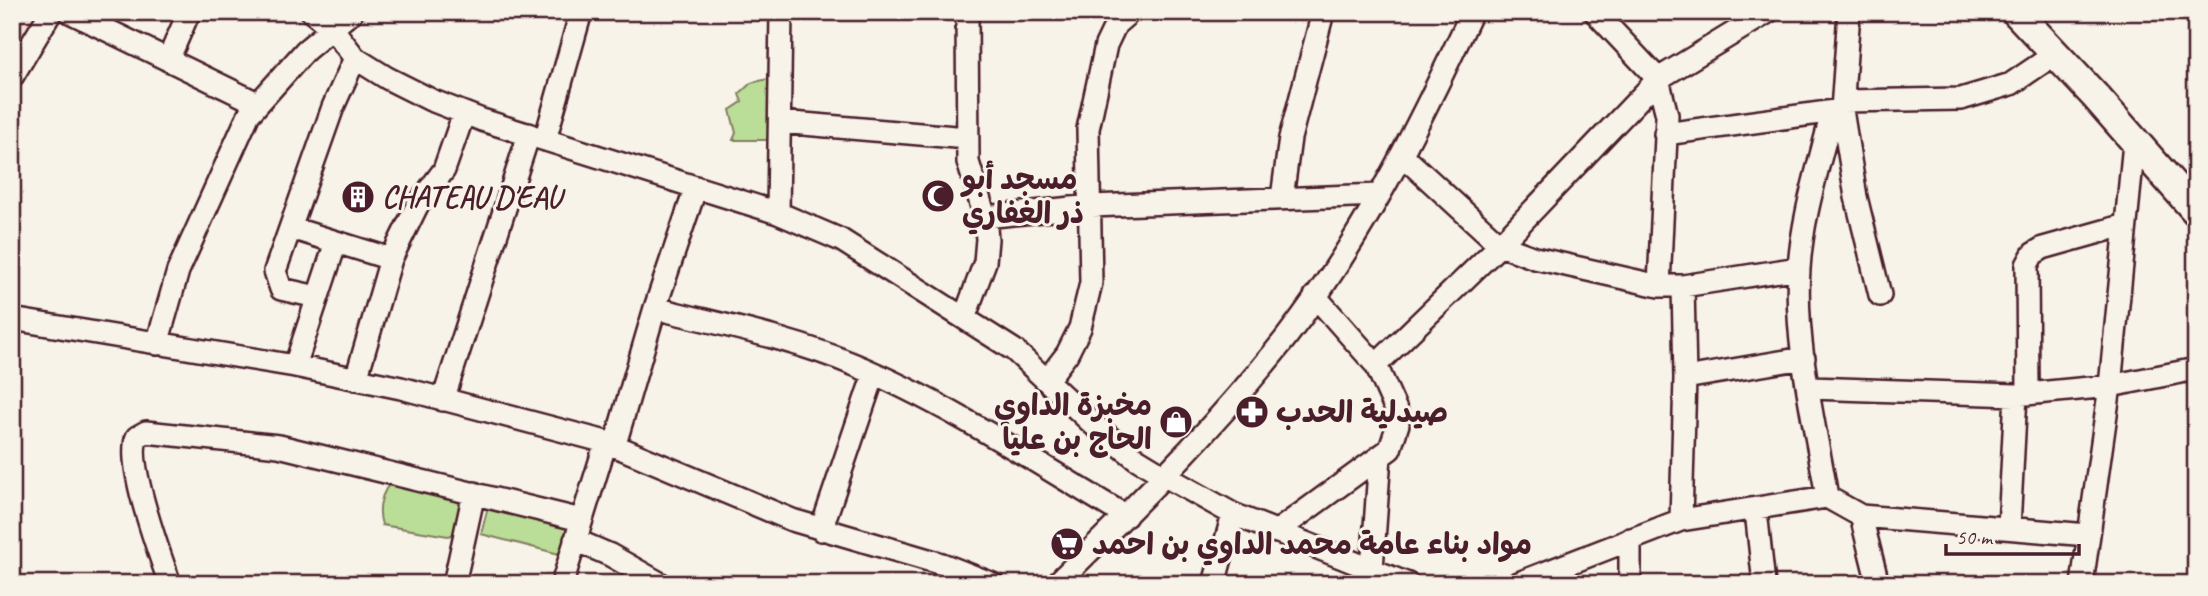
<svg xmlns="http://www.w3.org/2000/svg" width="2208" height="596" font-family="Caveat,'Playpen Sans Arabic',sans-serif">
  <rect width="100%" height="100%" fill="#f7f3e8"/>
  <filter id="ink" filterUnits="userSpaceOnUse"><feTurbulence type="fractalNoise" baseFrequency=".0143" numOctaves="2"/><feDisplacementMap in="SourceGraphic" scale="14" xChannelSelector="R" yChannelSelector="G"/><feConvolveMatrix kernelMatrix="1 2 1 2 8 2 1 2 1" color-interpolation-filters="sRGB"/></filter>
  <g filter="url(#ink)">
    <path fill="#f3dfd4" d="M12,12H39L12,55Z"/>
    <path fill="#badd97" stroke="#827e61" stroke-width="2" d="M776,77L775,140H733L736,133L730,110L742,102L739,94L751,83Z
      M393,480L469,501L463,532L448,536L382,525C377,509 381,492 393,480Z
      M489,503L575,525L567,556L481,534Z"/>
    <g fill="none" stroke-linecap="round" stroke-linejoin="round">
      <defs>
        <path id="minor" d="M70,12L257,103
          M312,12L332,28L355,58L387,78L431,100L482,120L778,213L841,240L1014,350L1094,425L1137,459L1165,476L1233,514L1408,584
          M1595,12L1658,79L1667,115L1659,286
          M1849,12L1842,110L1856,197L1880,295
          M168,60L189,12
          M12,77L51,12
          M1843,101L1961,99L2011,84L2055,54
          M780,122L967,138
          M1665,134L1842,110
          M545,140L581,12
          M1402,155L1500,245L1535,258L1659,286H1683L1799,268
          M1282,198L1290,138L1321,20
          M778,213L781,12
          M985,217L1091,206L1379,195
          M291,228L391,259
          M317,297L281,289L275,271L333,107L355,58
          M655,308C722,325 791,338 855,365C950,405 1038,464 1126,516
          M965,316L985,262L987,239L985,217L968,162L967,12
          M12,319L295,366L401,388L606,442L792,520L942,564L993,584
          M157,344L178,271L249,114L306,50L352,12
          M1376,365L1500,245L1658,79L1768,12
          M295,366L336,242
          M1685,378L1804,358
          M356,379L391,259L417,206L444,170L464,113
          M1047,380L1067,354L1080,328L1091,283L1088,129L1106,45L1116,24L1130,12
          M1810,388L2016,395L2110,386L2196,369
          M2028,393L2027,265L2033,254L2043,248L2125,225
          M443,400L529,134
          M615,444L655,308L696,187
          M1827,497C1815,423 1794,344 1799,269C1802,216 1820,163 1832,112
          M1756,511L1764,584
          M1861,516L2088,535
          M1681,520L1685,378L1683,286
          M2009,527L2016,395
          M821,530L874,374
          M1276,532L1390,449L1398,424L1397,412L1376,365L1315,296
          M1630,539V584
          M575,540L610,555L661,584
          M1372,569L1380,456
          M170,584C160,555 125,462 137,437L146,432L279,446L581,520
          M454,584L474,493
          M562,584L606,442
          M1056,584C1136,506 1215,427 1285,339C1362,240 1419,125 1472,12
          M1214,584L1233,514
          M1516,584L1681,520L1827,497L1861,516L1878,584
          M2082,584L2110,386L2134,143"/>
        <path id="major" d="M2016,12L2096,97L2196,211"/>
      </defs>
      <use href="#minor" stroke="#4a1f2b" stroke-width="26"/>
      <use href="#major" stroke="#4a1f2b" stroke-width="33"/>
      <use href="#minor" stroke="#f7f3e8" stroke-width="21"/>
      <use href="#major" stroke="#f7f3e8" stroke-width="28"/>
    </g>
  </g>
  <defs>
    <symbol id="mosque-disc" viewBox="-11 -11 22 22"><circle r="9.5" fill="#4a1f2b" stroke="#f7f3e8"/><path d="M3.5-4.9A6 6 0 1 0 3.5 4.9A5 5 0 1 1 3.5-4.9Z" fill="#fff"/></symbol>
    <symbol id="building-disc" viewBox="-11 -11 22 22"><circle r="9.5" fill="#4a1f2b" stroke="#f7f3e8"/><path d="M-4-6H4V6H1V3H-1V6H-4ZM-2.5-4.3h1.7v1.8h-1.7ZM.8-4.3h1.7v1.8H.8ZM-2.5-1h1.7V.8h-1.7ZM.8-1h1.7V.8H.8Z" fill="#fff"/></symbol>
    <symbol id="pharmacy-disc" viewBox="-11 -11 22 22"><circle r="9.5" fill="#4a1f2b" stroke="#f7f3e8"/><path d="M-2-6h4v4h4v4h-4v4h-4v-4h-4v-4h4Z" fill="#fff"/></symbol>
    <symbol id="shop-disc" viewBox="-11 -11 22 22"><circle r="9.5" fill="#4a1f2b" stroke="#f7f3e8"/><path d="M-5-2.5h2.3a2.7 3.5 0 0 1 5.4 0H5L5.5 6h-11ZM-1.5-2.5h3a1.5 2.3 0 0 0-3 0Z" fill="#fff"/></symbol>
    <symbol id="supermarket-disc" viewBox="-11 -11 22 22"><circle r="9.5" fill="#4a1f2b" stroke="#f7f3e8"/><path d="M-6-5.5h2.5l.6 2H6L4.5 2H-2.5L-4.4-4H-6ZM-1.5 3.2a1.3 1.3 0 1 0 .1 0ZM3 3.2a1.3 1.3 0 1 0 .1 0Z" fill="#fff"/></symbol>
  </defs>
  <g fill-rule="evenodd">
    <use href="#mosque-disc" x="919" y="177" width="38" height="38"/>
    <use href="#building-disc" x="339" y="178" width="38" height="38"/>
    <use href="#pharmacy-disc" x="1233" y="393" width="38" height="38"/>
    <use href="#shop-disc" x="1157" y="403" width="38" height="38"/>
    <use href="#supermarket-disc" x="1048" y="525" width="38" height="38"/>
  </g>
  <g text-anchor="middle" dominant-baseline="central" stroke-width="6" stroke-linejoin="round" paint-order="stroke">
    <g font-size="30" font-weight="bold" fill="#4a1f2b" stroke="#f7f3e8" text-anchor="start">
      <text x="962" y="179">مسجد أبو<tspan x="962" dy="34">ذر الغفاري</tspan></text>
      <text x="382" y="197">CHATEAU D'EAU</text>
      <text x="1152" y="405" text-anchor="end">مخبزة الداوي<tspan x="1152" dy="34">الحاج بن عليا</tspan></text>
      <text x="1276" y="412">صيدلية الحدب</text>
      <text x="1092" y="544">مواد بناء عامة محمد الداوي بن احمد</text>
    </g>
  </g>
  <rect width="2208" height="596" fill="none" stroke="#f7f3e8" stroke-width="42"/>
  <rect x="21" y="21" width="2166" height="554" fill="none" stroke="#4a1f2b" stroke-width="2.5" filter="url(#ink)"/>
  <path d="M1946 544v10h133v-10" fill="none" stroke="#4a1f2b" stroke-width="3.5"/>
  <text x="1956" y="544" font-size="21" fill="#4a1f2b" stroke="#f7f3e8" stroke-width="5" paint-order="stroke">50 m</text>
</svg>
